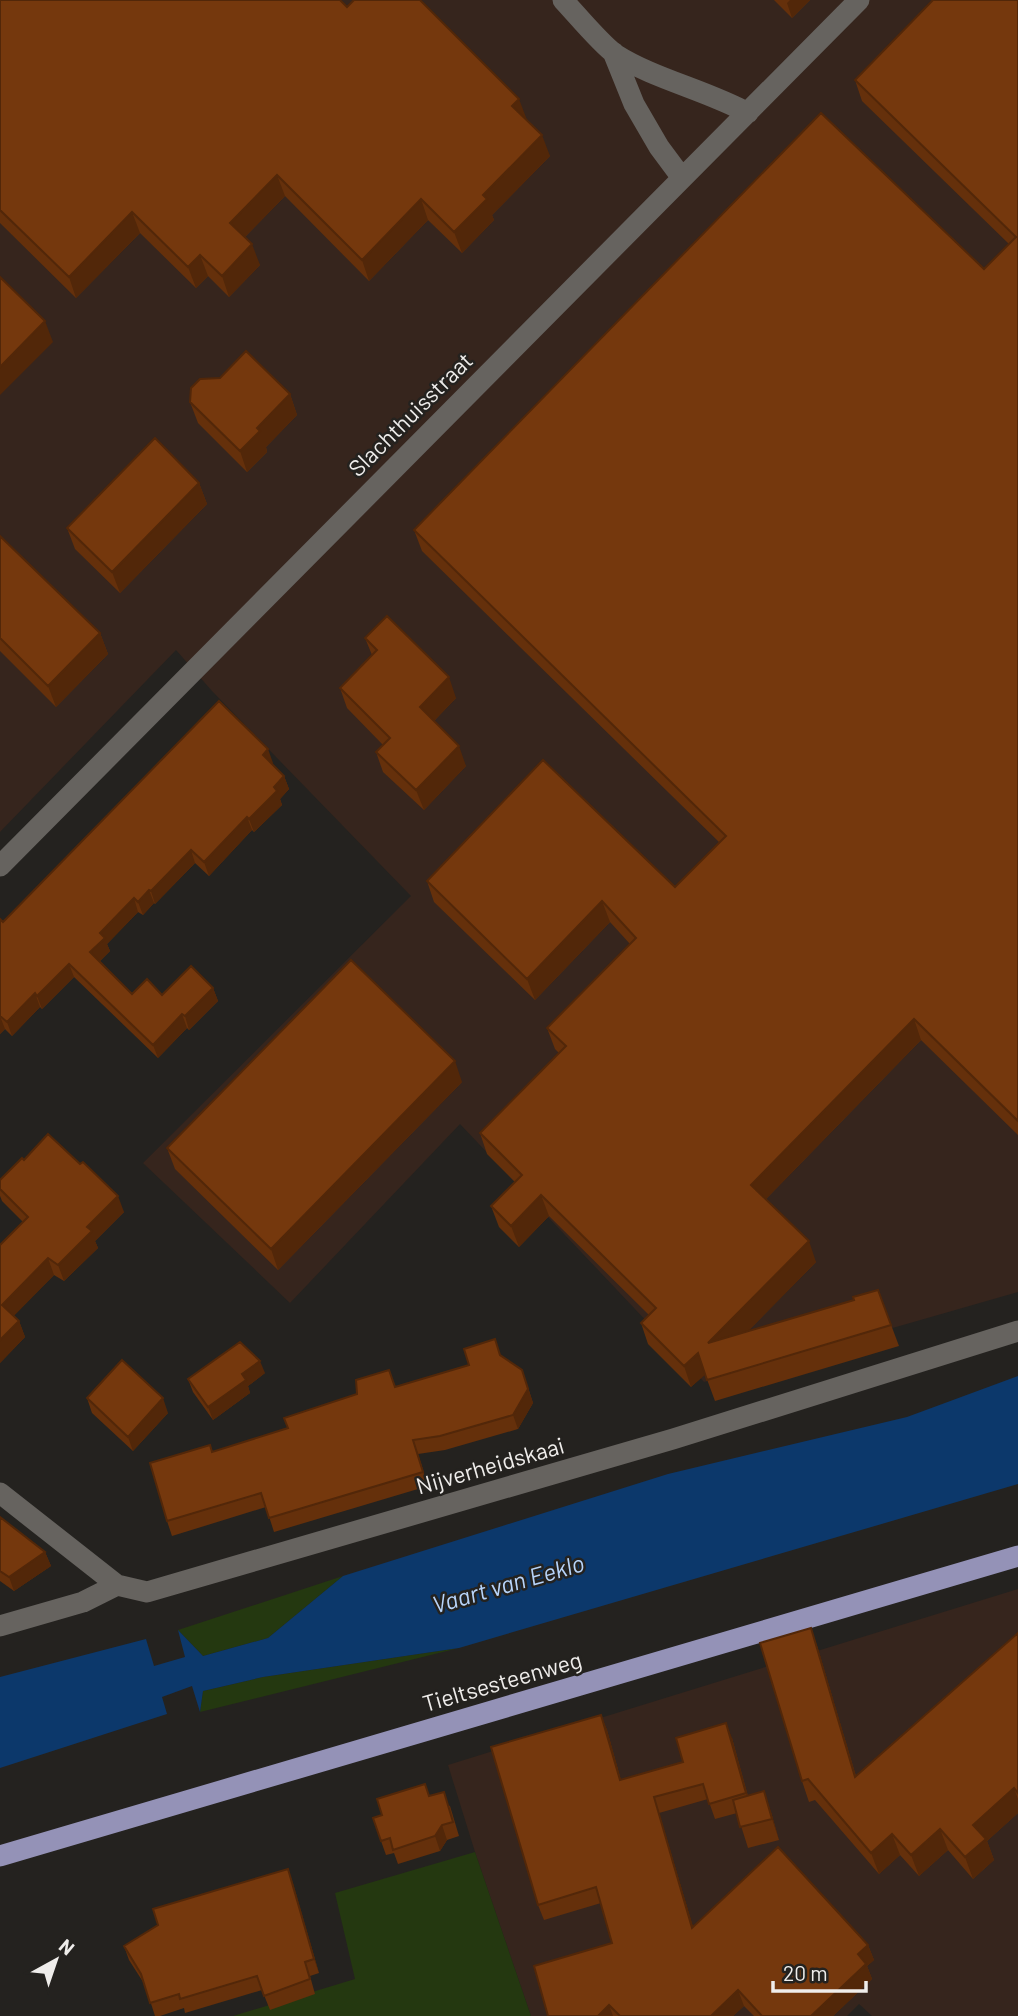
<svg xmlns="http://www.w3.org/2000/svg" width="1018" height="2016" font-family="Barlow,sans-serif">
  <rect width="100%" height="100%" fill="#24221f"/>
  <path fill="#36251d" d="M0,0H1018V1292L704,1382L460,1124L290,1303L143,1163L411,896L212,691L176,650L0,832Z
    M1018,1589V2016H872L859,2004L847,2016H531L475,1852L448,1765Z"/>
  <path fill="#243810" d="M343,1576L268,1638L203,1656L178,1630Z
    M459,1648L200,1712L203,1691L263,1677Z
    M475,1852L531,2016H233L355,1979L335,1893Z"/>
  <path fill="#0c386b" d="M1018,1376V1484L459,1648L263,1677L203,1691L200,1712L192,1686L162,1697L167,1714L0,1768V1677L146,1639L154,1666L185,1657L178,1630L203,1656L268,1638L343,1576L668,1474L907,1417Z"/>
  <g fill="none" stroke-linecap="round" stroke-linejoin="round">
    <path stroke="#66635f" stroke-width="21" d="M563,0C577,15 600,43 615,54C654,79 706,90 748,113
      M613,52L634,104L659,147L682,178
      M0,866L859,0
      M0,1493L117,1585L147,1592L673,1439L1018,1331
      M0,1626L83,1602L117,1585"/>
    <path stroke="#9492b7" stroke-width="21" d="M0,1856L1018,1556"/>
  </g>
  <path fill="#65300b" d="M0,0L347,7L527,120L550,156L492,215L494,220L462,253L428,220L369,281L285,196L245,237L260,265L229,297L208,276L196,288L140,233L76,298L0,223Z
    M774,0H810L792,18Z
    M1018,0V1135L921,1040L766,1199L816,1262L748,1331L854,1300L878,1290L899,1346L715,1401L705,1374L691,1387L648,1344L641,1323L649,1315L549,1216L519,1247L499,1227L491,1206L515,1182L487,1154L480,1133L559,1053L555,1049L547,1028L630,944L610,922L535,1000L434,902L427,881L675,887L719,842L422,551L414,530L984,269L1009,244L862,101L855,80Z
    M290,394L297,415L266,447L267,452L247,472L198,423L190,402Z
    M199,483L207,504L120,593L75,549L67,528Z
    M0,536L100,633L108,654L56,707L0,651Z
    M365,638L456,698L434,721L466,766L424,810L383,772L376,752L383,745L347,708L340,688L372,655Z
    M273,763L272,764L284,776L289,789L280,799L282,805L254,832L252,830L209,876L195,863L155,904L154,903L143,915L138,912L107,944L110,951L100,961L132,994L162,995L213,988L218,1001L189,1030L187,1028L158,1058L74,977L42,1009L40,1007L12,1036L5,1029L0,1034V919L3,922Z
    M462,1082L278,1270L175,1169L167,1148Z
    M24,1160L124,1212L95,1241L98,1248L64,1281L54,1275L13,1316L19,1321L25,1337L0,1363L23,1222L2,1201L0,1196V1180Z
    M501,1356L527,1384L533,1403L518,1429L445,1450L418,1454L428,1486L274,1532L266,1507L172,1536L167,1521L213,1452L288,1428L395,1387Z
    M265,1373L248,1386L250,1393L213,1420L193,1392L188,1379Z
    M87,1398L168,1413L133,1451L92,1413Z
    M0,1517L45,1552L51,1566L14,1591L0,1581Z
    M811,1628L818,1649L856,1776L1018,1633V1813L987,1841L994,1860L973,1879L948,1850L919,1876L900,1855L879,1874L815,1800L809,1802L802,1781Z
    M601,1715L607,1730L621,1780L683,1762L732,1738L748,1796L771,1812L779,1840L748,1848L737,1813L715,1819L708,1799L659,1813L693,1927L868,1945L874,1960L867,1966L872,1979L833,2016H754L744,2006L733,2016H548L612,1943L601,1903L544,1920L538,1905Z
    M429,1796L450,1806L459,1836L447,1840L440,1851L398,1864L394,1853L386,1855L381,1841L382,1815Z
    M288,1869L319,1973L310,1976L315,1994L270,2010L262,1990L185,2013L184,2008L160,2016H155L145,1985L129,1960L124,1946Z"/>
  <path fill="#522709" d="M790,0H810L792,18L787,3Z
    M519,99L527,120L512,106Z
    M542,135L550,156L492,215L494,220L462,253L454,232L483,195Z
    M277,175L285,196L238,244L230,223Z
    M421,199L428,220L369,281L362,260Z
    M132,212L140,233L76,298L69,277Z
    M252,244L260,265L229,297L222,276Z
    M200,255L208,276L196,288L188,267Z
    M45,321L53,342L0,395V367Z
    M290,394L297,415L266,447L267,452L247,472L240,451L257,428Z
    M199,483L207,504L120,593L112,572Z
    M100,633L108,654L56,707L48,686Z
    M449,677L456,698L427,728L420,707Z
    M459,746L466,766L424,810L416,790Z
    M268,749L273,763L267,769L263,755Z
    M284,776L289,789L280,799L282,805L254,832L249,819L274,787Z
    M247,817L252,830L209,876L204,862Z
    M191,850L195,863L155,904L151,891Z
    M149,890L154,903L143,915L138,902Z
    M134,898L138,912L107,944L110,951L95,966L90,952L100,933Z
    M602,901L610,922L535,1000L527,979Z
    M69,964L74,977L42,1009L37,996Z
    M213,988L218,1001L189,1030L185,1016Z
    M35,993L40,1007L12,1036L7,1022Z
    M182,1014L187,1028L158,1058L153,1045Z
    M0,1016L5,1029L0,1034Z
    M914,1019L921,1040L759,1206L751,1185Z
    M455,1061L462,1082L278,1270L271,1249Z
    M541,1195L549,1216L519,1247L511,1226Z
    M118,1196L124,1212L95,1241L98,1248L64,1281L58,1265L87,1227Z
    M809,1241L816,1262L716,1364L708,1343Z
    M48,1258L54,1275L8,1322L2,1305Z
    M19,1321L25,1337L0,1363V1340Z
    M698,1353L706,1374L691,1387L684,1366Z
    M260,1361L265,1373L248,1386L250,1393L213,1420L208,1407L242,1374Z
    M522,1370L533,1403L518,1429L513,1415Z
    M163,1398L168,1413L133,1451L128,1437Z
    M413,1440L418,1454L428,1486L423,1472Z
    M45,1552L51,1566L14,1591L9,1577Z
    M811,1628L818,1649L862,1798L855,1777Z
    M601,1715L607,1730L625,1796L620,1780Z
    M726,1723L732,1738L751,1809L746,1793Z
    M1014,1788L1018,1799V1813L987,1841L994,1860L973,1879L965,1857L973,1825Z
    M764,1791L771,1812L779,1840L772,1819Z
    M654,1797L659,1813L698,1943L692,1928Z
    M442,1825L447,1840L440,1851L435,1836Z
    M940,1829L948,1850L919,1876L911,1855Z
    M892,1834L900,1855L879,1874L871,1853Z
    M288,1869L293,1883L319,1973L314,1959Z
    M868,1945L874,1960L867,1966L872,1979L833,2016H811L858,1954Z
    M738,1990L744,2006L733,2016H711Z
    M609,2005L613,2016H598Z"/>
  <path fill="#75380d" stroke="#522709" stroke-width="2" d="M0,0H340L347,7L354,0H420L519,99L512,106L542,135L483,195L487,199L454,232L421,199L362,260L277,175L230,223L252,244L222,276L200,255L188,267L132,212L69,277L0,210Z
    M933,0H1018V1121L914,1019L751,1185L809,1241L708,1343L854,1300L853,1297L878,1290L891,1325L707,1380L698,1353L684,1366L641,1323L656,1308L541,1195L511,1226L491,1206L522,1175L480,1133L566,1046L547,1028L636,938L602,901L527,979L427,881L543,760L675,887L726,836L414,530L821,113L984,269L1016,237L855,80Z
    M0,277L45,321L0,367Z
    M246,351L290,394L257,428L260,431L240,451L190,402L191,388L200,379L220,378Z
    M155,438L199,483L112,572L67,528Z
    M0,536L100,633L48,686L0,638Z
    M387,616L449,677L420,707L459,746L416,790L376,752L390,738L340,688L377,650L365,638Z
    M219,701L268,749L263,755L284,776L274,787L277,791L249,819L247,817L204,862L191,850L151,891L149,890L138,902L134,898L100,933L105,938L90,952L132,994L147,979L162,995L191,966L213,988L185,1016L182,1014L153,1045L69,964L37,996L35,993L7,1022L0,1016V919L3,922Z
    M351,960L455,1061L271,1249L167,1148Z
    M48,1134L80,1164L83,1162L118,1196L87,1227L92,1231L58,1265L48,1258L2,1305L19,1321L0,1340V1245L28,1217L0,1189V1180L22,1158L24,1160Z
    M495,1339L500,1355L522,1370L528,1389L513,1415L440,1436L413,1440L423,1472L269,1518L261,1493L167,1521L150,1463L210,1445L212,1452L288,1428L284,1418L357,1394L356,1380L389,1370L395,1387L469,1365L464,1349Z
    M240,1342L260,1361L242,1374L246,1380L208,1407L188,1379Z
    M122,1360L163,1398L128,1437L87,1398Z
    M0,1517L45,1552L9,1577L0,1571Z
    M811,1628L855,1777L1018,1633V1793L1014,1788L973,1825L986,1839L965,1857L940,1829L911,1855L892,1834L871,1853L808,1779L802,1781L760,1643Z
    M601,1715L620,1780L683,1762L676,1738L726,1723L746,1793L709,1804L703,1784L654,1797L692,1928L778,1847L868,1945L858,1954L866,1964L811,2016H762L738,1990L711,2016H620L609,2005L598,2016H548L534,1966L612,1943L596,1887L538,1905L491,1747Z
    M425,1784L429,1796L444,1792L453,1822L442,1825L435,1836L393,1850L390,1838L381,1841L373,1818L382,1815L377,1799Z
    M764,1791L772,1819L740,1827L733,1800Z
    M288,1869L314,1959L305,1962L310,1979L264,1996L257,1976L180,1999L179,1994L150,2003L141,1974L124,1946L158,1925L153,1909Z"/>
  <g text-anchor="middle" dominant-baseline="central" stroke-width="5" stroke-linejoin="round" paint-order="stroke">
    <g font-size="23" fill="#efedeb" stroke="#24221f">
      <text transform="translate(410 414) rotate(-45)">Slachthuisstraat</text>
      <text transform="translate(490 1465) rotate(-16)">Nijverheidskaai</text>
      <text transform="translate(502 1681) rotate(-16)">Tieltsesteenweg</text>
    </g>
    <g font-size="24" font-style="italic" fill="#b7d4fa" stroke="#24221f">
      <text transform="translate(508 1583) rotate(-16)">Vaart van Eeklo</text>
    </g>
  </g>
  <g transform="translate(56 1960) rotate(40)" stroke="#24221f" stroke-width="5" paint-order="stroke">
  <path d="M0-5L12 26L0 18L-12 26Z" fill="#efedeb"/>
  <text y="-10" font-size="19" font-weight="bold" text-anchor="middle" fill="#efedeb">N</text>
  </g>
  <path d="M773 1981v10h93v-10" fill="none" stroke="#efedeb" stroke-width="3.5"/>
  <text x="783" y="1981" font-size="21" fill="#efedeb" stroke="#24221f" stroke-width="5" paint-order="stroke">20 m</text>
</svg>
